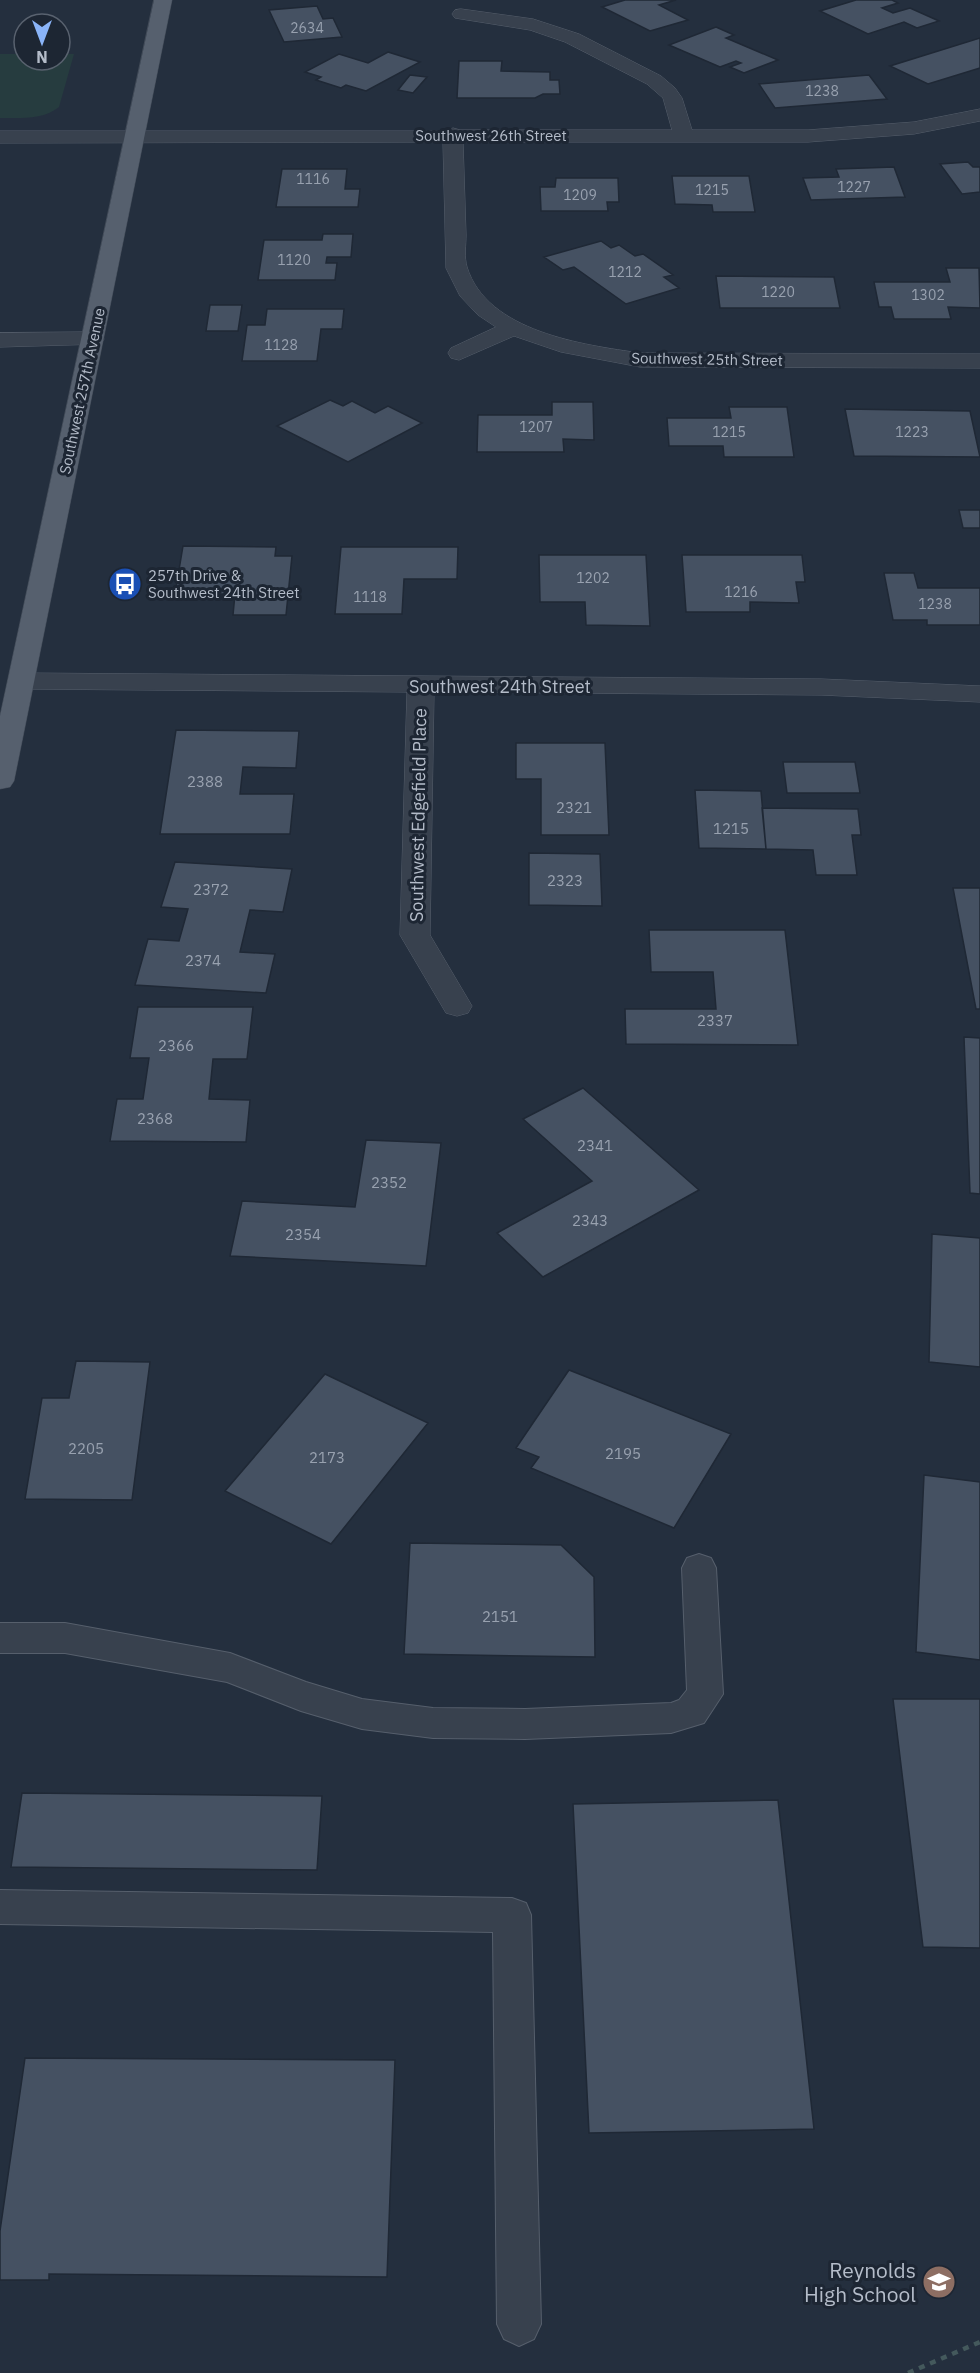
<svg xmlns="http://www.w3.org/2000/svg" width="980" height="2373" font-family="'IBM Plex Sans',sans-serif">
  <rect width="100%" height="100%" fill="#242f3e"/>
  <path fill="#263c3f" d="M0,54H24V60H60V54H74L59,107C43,120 20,118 0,118Z"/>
  <path fill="#455162" stroke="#1f2835" stroke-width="1.5" d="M625,0H676L659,5L688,20L650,31L602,7Z
    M856,0H892L898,3L882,8L893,13L910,8L939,21L917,28L904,22L868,34L820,11Z
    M317,6L323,19L333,18L342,37L284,42L269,10Z
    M716,27L734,35L726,38L778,60L744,73L730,67L741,63L736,61L720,67L669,45Z
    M980,38V68L928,84L890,66Z
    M388,52L420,62L366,91L346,85L341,88L316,80L321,77L305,72L339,54L368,63Z
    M459,61H502L501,71L550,72V80H559L560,94H543L535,98H457Z
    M410,75L427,77L413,93L398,90Z
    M869,75L887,99L775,108L759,84Z
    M968,162L973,167H980V192L962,194L940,164Z
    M894,167L905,197L811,200L803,178L839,177L836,169Z
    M282,169H347L345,189H360L358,207H276Z
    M672,176H749L755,212H713L712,205L675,204Z
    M556,178H618L619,202H607L608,211H541L540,187H555Z
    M323,234H353L351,257H327L326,263H337L335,280H258L264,240H322Z
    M601,241L611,248L619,245L635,256L643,254L673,275L664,277L679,288L626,304L574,267L563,270L544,257Z
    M946,268H979L980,308L948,307L951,319H894L891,307H879L874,282H950Z
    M716,276L834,277L840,308H720Z
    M210,305H242L238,331H206Z
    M267,309H344L342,329H321L317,361H242L247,325H265Z
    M330,400L343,406L352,401L375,413L388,406L422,423L348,462L277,426Z
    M552,402H593L594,440L563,439L564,452H477L478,415H552Z
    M729,407H787L794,457H724L723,446H669L667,418H731Z
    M845,409L970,411L980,457L854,456Z
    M959,510H980V528H963Z
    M183,546L276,547L275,556H292L286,615H233L235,594H175Z
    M341,547H458L457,579H404L402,614H335Z
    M539,555H646L650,626L586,625L585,602H540Z
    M682,555H802L805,582H796L799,603L750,602V612H686Z
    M884,573H914L918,588H980V625H927V620H893Z
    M176,730L299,731L296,768L243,767L240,794H294L290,834H160Z
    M516,743H605L609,835H541V779H516Z
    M783,762H855L860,793H787Z
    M695,790L761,791L766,849L699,848Z
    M762,808L858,809L861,835H852L857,875H816L813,850L766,849Z
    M529,853L600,854L602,906L529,905Z
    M175,862L292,869L283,912L250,910L240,952L275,954L266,993L135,985L148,939L179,941L188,909L161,907Z
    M953,888H980V1009H976Z
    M649,930H785L798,1045L626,1044L625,1009H716L713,972H651Z
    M138,1007H253L247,1059H213L209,1099L250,1100L246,1142L110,1141L117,1099H143L149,1058H130Z
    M964,1037L980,1038V1194L970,1193Z
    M583,1088L699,1190L543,1277L497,1233L592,1181L523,1119Z
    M366,1140L441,1143L426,1266L230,1256L242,1201L355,1207Z
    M932,1234L980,1238V1367L929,1362Z
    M76,1361L150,1362L132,1500L25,1499L42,1398H69Z
    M569,1370L731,1434L674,1528L531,1468L539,1457L516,1448Z
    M325,1374L428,1423L331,1544L225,1491Z
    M924,1475L980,1482V1660L916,1652Z
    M410,1543L561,1545L594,1577L595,1657L404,1654Z
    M893,1699H980V1948L923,1947Z
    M22,1793L322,1796L317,1870L11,1867Z
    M778,1800L814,2129L589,2133L573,1804Z
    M25,2058L395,2060L387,2277L49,2274V2280H0V2231Z"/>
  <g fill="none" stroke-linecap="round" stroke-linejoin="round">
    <defs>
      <path id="lane" d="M699,1554L711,1558L716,1568L723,1694L704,1723L671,1733L525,1739L433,1738L362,1729L301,1711L227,1682L65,1653H0V1623H65L230,1653L306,1682L362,1699L433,1708L525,1709L671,1703L679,1700L687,1690L682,1568L687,1558Z
        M0,1890L512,1898L526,1903L531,1915L541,2324L534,2339L519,2346L504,2339L497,2324L493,1932L0,1924Z"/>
      <path id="street" d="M461,9L533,19L579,34L661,76L675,88L682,98L692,130H808L914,122L980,109V121L914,134L808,142H463C464,173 465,204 466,235C466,245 464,257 467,267C487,332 584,345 640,353L980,354V368L640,367L561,352L514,336L459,360L451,358L448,353L451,348L496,327L478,315L460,296L446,268L443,142L0,143V131H446L453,128L460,130H672L663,98L647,84L565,42L530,30L455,18L452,14L455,10Z
        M93,332L101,334L104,339L101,344L0,347V333Z
        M21,673L821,679L980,686V702L821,695L434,692L430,935L472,1006L468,1013L457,1016L446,1013L400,935L407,692L21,689L12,687L8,681L12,675Z"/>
      <path id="primary" d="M154,0H172L14,781L10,787L0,789V716Z"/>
    </defs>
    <use href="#lane" stroke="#565f6c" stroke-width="2"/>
    <use href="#street" stroke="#565f6c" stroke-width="1"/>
    <use href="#primary" stroke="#414a57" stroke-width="1"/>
    <path stroke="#44595c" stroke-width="4.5" stroke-dasharray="6 6" stroke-linecap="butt" d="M908,2373L980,2342"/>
    <use href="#lane" fill="#38414e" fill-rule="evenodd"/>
    <use href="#street" fill="#38414e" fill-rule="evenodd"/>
    <use href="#primary" fill="#56606e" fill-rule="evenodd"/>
  </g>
  <defs>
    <symbol id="bus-disc" viewBox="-11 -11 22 22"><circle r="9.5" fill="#1a4fb4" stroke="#1d2633"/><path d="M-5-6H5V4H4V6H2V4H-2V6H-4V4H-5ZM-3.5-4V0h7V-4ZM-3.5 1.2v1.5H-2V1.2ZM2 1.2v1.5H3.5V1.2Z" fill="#fff"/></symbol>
    <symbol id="school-disc" viewBox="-11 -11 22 22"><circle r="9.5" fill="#8d6e63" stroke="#1d2633"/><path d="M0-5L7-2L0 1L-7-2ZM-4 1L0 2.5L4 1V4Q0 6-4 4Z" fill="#fff"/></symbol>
  </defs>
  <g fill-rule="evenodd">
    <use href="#bus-disc" x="106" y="565" width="38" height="38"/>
    <use href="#school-disc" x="920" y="2263" width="38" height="38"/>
  </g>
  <g text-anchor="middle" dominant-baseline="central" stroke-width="6" stroke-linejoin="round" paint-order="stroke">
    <g font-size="14" fill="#98a1af">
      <text x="307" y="28">2634</text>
      <text x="822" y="91">1238</text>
      <text x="313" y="179">1116</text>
      <text x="854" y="187">1227</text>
      <text x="712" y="190">1215</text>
      <text x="580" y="195">1209</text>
      <text x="294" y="260">1120</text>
      <text x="625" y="272">1212</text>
      <text x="778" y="292">1220</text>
      <text x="928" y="295">1302</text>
      <text x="281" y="345">1128</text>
      <text x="536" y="427">1207</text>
      <text x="729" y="432">1215</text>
      <text x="912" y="432">1223</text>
      <text x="593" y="578">1202</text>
      <text x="741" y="592">1216</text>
      <text x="370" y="597">1118</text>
      <text x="935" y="604">1238</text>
    </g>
    <g font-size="15" fill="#b4bcc9" stroke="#1d2633">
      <text x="491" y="135">Southwest 26th Street</text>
      <text transform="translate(707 359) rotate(1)">Southwest 25th Street</text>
      <text transform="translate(82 391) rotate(-78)">Southwest 257th Avenue</text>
    </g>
    <g font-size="15" fill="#b4bcc9" stroke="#1d2633" text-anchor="start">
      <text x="148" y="575">257th Drive &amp;<tspan x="148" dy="17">Southwest 24th Street</tspan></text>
    </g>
    <g font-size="15" fill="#98a1af">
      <text x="205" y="781">2388</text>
      <text x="574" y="807">2321</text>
      <text x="731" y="828">1215</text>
      <text x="565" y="880">2323</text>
      <text x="211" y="889">2372</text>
      <text x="203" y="960">2374</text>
      <text x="715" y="1020">2337</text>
      <text x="176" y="1045">2366</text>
      <text x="155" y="1118">2368</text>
      <text x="595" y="1145">2341</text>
      <text x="389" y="1182">2352</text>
      <text x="590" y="1220">2343</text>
      <text x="303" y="1234">2354</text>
      <text x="86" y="1448">2205</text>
      <text x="623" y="1453">2195</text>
      <text x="327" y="1457">2173</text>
      <text x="500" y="1616">2151</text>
    </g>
    <g font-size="18" fill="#b4bcc9" stroke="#1d2633">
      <text x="500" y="686">Southwest 24th Street</text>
      <text transform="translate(418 815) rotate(-89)">Southwest Edgefield Place</text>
    </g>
    <g font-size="21" fill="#b4bcc9" stroke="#1d2633" text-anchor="end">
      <text x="916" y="2270">Reynolds<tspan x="916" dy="24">High School</tspan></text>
    </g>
  </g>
  <g transform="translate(42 42) rotate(180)"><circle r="28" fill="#1d2633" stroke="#59626f" stroke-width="1.5"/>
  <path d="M0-4.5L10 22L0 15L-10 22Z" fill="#8ab4f8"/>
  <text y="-9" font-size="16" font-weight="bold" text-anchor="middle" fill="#b4bcc9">N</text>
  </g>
</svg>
